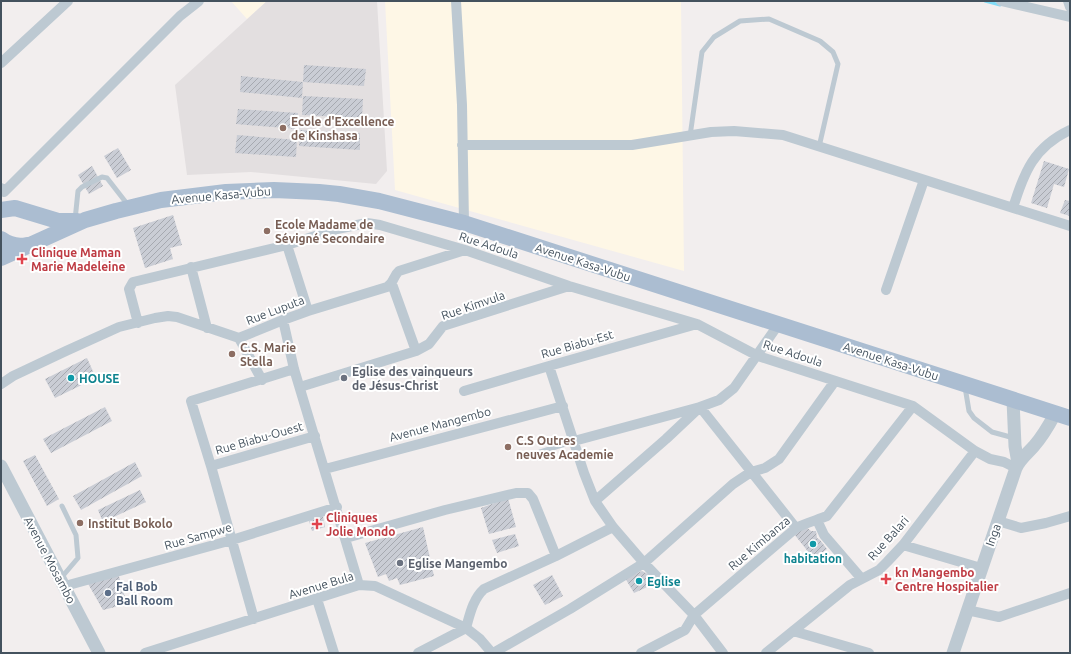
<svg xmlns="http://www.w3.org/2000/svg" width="1071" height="654" font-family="Ubuntu,sans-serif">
  <defs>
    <pattern id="building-hatch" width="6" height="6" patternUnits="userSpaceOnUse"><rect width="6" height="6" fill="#cacdd5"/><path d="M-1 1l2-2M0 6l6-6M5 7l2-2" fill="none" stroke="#a6a9b0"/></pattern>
  </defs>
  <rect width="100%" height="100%" fill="#f2eeee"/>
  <path fill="#fef7e6" d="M231,1H267L247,19Z
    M385,1H681L684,271L395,190Z"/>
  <path fill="#e3dfe0" d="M267,1H377L387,171L376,184L251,172L187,175L175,85Z"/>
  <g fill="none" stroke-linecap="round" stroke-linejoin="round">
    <path stroke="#80dbf6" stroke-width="3" d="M985,1L1000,5"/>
  </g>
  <path fill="url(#building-hatch)" d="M304,65L366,69L364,86L303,82Z
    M241,76L303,82L302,98L240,92Z
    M303,96L363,99L362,118L302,115Z
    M238,109L298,113L297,129L236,124Z
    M300,130L360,133V150L299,146Z
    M237,135L297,140L296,157L235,153Z
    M118,148L131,170L117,178L104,156Z
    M1044,161L1069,169L1064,187L1054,184L1047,208L1031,203Z
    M92,166L103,186L89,194L78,175Z
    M1065,200L1070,201V216L1060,213Z
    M173,215L182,245L170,248L173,259L145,268L133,228Z
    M87,358L96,378L55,398L45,379Z
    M105,407L112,421L51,453L43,439Z
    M35,455L59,499L47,506L23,461Z
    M135,462L142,476L81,510L73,496Z
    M140,490L146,502L103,522L98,510Z
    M508,498L516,527L489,534L481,508Z
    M323,516L325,527L312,531L309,521Z
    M804,525L811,531H816L817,538L820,540L827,549L814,559L794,534Z
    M423,527L434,576L400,585L397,578L389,581L386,574L378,577L365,543Z
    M515,534L519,546L497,553L492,540Z
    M642,571L648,574L654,584L634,593L625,578Z
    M118,573L127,604L103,610L87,582Z
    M552,575L563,596L545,605L533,585Z"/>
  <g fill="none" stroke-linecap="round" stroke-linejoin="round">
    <path stroke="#bdc9d2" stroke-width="5" d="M690,136L702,52L714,37L740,21L769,19L820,41L833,52L838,64L819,147
      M75,220L78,191L82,187L102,177L107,178L128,205
      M965,387L969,411L974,418L992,432L1014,438
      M525,457L574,441
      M61,578L78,558L76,535L62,506"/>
    <path stroke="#bdc9d2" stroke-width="10" d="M456,1L462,105L464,223
      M1001,1L1070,17
      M1068,1L1070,7
      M1,63L68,1
      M462,145H632L711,132L734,131L783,135L1070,226
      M1,188L4,192L180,16L199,1
      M1013,208C1024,172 1034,147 1070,130
      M287,245L308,311
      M191,267L207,328
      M392,284L416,351
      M886,290L924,180
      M283,320L294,369L359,585
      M138,323L129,289L133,282L287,245L337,229L367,223L380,225L465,250L569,286L697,324L758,356L913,406L975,451L990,459L1004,462L1016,468
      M239,338L262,380
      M549,366L584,473L595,501L613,527L644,563L694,615L723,653
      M1,384L13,376L66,351L119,327L155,318L168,316L177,317L239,338L283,320L308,311L387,287C395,282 392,277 399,271L465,250
      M300,387L416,351L429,344L443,326L569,286
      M464,391L549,366L697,324
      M574,441L700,407L796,528
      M211,466L315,436
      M325,469L563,406
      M595,501L666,439L700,407L719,400L734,388L778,325
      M817,520L824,535L861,578
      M998,521L1021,528L1046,523L1070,516
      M346,538L445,510L516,493H528L533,499L556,556
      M903,545L981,568
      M65,586L232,540L337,507
      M317,599L334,653
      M967,610L999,617L1070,593
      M254,619L211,466L191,401L294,369
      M793,631L869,653
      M145,653L359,585L375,586L466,628L480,639L492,653
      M418,653L466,628C470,614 473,599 484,589L556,556L613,527
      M493,653L570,609L644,563L733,484L751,472L765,468L779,459L835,381
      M641,653L685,630L694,615L796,528C806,523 817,520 827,516L913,406
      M766,653L850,585L879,570L887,562L903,545L975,451"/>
    <path stroke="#bdc9d2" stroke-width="13" d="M1013,400L1015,446L1018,463
      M1,466L99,653
      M953,653L1016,468C1020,459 1028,453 1034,446C1043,436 1049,425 1055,414"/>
    <path stroke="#abbdd1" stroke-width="16" d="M1,210L15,208L58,221H77
      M1,239C9,245 17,247 27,245
      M1,258L85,220L116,211L161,200L226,192L274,190L319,192L339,194L379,201L464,223L1070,418"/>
  </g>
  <g fill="#8d6e63" stroke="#fff" stroke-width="1.5">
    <circle cx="283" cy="128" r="4"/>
    <circle cx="267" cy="231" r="4"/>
    <circle cx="232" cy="354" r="4"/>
    <circle cx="508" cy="447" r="4"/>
    <circle cx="80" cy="523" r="4"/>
  </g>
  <g fill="#e0444e" stroke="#fff" stroke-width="1.5">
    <path d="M20 253h4v4h4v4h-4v4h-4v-4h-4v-4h4z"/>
    <path d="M315 518h4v4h4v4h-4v4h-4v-4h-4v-4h4z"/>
    <path d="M884 573h4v4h4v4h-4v4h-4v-4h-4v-4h4z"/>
  </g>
  <g fill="#0f9aa8" stroke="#fff" stroke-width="1.5">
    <circle cx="71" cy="378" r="4"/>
    <circle cx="813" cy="544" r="4"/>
    <circle cx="639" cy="581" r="4"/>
  </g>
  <g fill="#6b7280" stroke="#fff" stroke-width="1.5">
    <circle cx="344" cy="378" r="4"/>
    <circle cx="400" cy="563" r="4"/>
  </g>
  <circle fill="#5c6f8a" stroke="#fff" stroke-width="1.5" cx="108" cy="593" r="4"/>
  <g text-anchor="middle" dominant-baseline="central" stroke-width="4" stroke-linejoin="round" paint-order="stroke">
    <g font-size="12" font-weight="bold" fill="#785e54" stroke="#fff" text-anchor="start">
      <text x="291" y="121">Ecole d'Excellence<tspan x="291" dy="14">de Kinshasa</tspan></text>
      <text x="275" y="224">Ecole Madame de<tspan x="275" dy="14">Sévigné Secondaire</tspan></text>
      <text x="240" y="347">C.S. Marie<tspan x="240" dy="14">Stella</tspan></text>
      <text x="516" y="440">C.S Outres<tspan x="516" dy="14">neuves Academie</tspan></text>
      <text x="88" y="523">Institut Bokolo</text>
    </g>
    <g font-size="12" fill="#44525e" stroke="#fff">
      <text transform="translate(221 195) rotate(-5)">Avenue Kasa-Vubu</text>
      <text transform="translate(489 245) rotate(18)">Rue Adoula</text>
      <text transform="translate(583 262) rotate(18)">Avenue Kasa-Vubu</text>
      <text transform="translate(473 305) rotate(-19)">Rue Kimvula</text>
      <text transform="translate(275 310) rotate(-21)">Rue Luputa</text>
      <text transform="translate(577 344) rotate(-16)">Rue Biabu-Est</text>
      <text transform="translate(793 353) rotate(18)">Rue Adoula</text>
      <text transform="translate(891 361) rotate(18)">Avenue Kasa-Vubu</text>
      <text transform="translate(440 424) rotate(-15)">Avenue Mangembo</text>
      <text transform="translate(259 438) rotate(-16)">Rue Biabu-Ouest</text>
      <text transform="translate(993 535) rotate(-70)">Inga</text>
      <text transform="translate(198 536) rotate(-16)">Rue Sampwe</text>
      <text transform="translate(888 538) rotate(-48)">Rue Balari</text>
      <text transform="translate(759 543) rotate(-40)">Rue Kimbanza</text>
      <text transform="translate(50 560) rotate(62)">Avenue Mosambo</text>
      <text transform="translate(321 585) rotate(-17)">Avenue Bula</text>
    </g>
    <g font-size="12" font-weight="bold" fill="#be3a42" stroke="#fff" text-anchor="start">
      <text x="31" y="252">Clinique Maman<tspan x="31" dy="14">Marie Madeleine</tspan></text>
      <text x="326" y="517">Cliniques<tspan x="326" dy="14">Jolie Mondo</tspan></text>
      <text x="895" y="572">kn Mangembo<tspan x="895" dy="14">Centre Hospitalier</tspan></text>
    </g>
    <g font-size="12" font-weight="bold" fill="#5b616d" stroke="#fff" text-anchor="start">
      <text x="352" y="371">Eglise des vainqueurs<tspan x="352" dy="14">de Jésus-Christ</tspan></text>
      <text x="408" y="563">Eglise Mangembo</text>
    </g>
    <g font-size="12" font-weight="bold" fill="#0d838f" stroke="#fff" text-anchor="start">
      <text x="79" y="378">HOUSE</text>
      <text x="813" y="558" text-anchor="middle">habitation</text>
      <text x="647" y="581">Eglise</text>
    </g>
    <g font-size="12" font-weight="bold" fill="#4e5e75" stroke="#fff" text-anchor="start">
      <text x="116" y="586">Fal Bob<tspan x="116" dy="14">Ball Room</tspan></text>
    </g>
  </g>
  <rect width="1071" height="654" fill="none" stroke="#44525e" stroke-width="4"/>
</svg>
